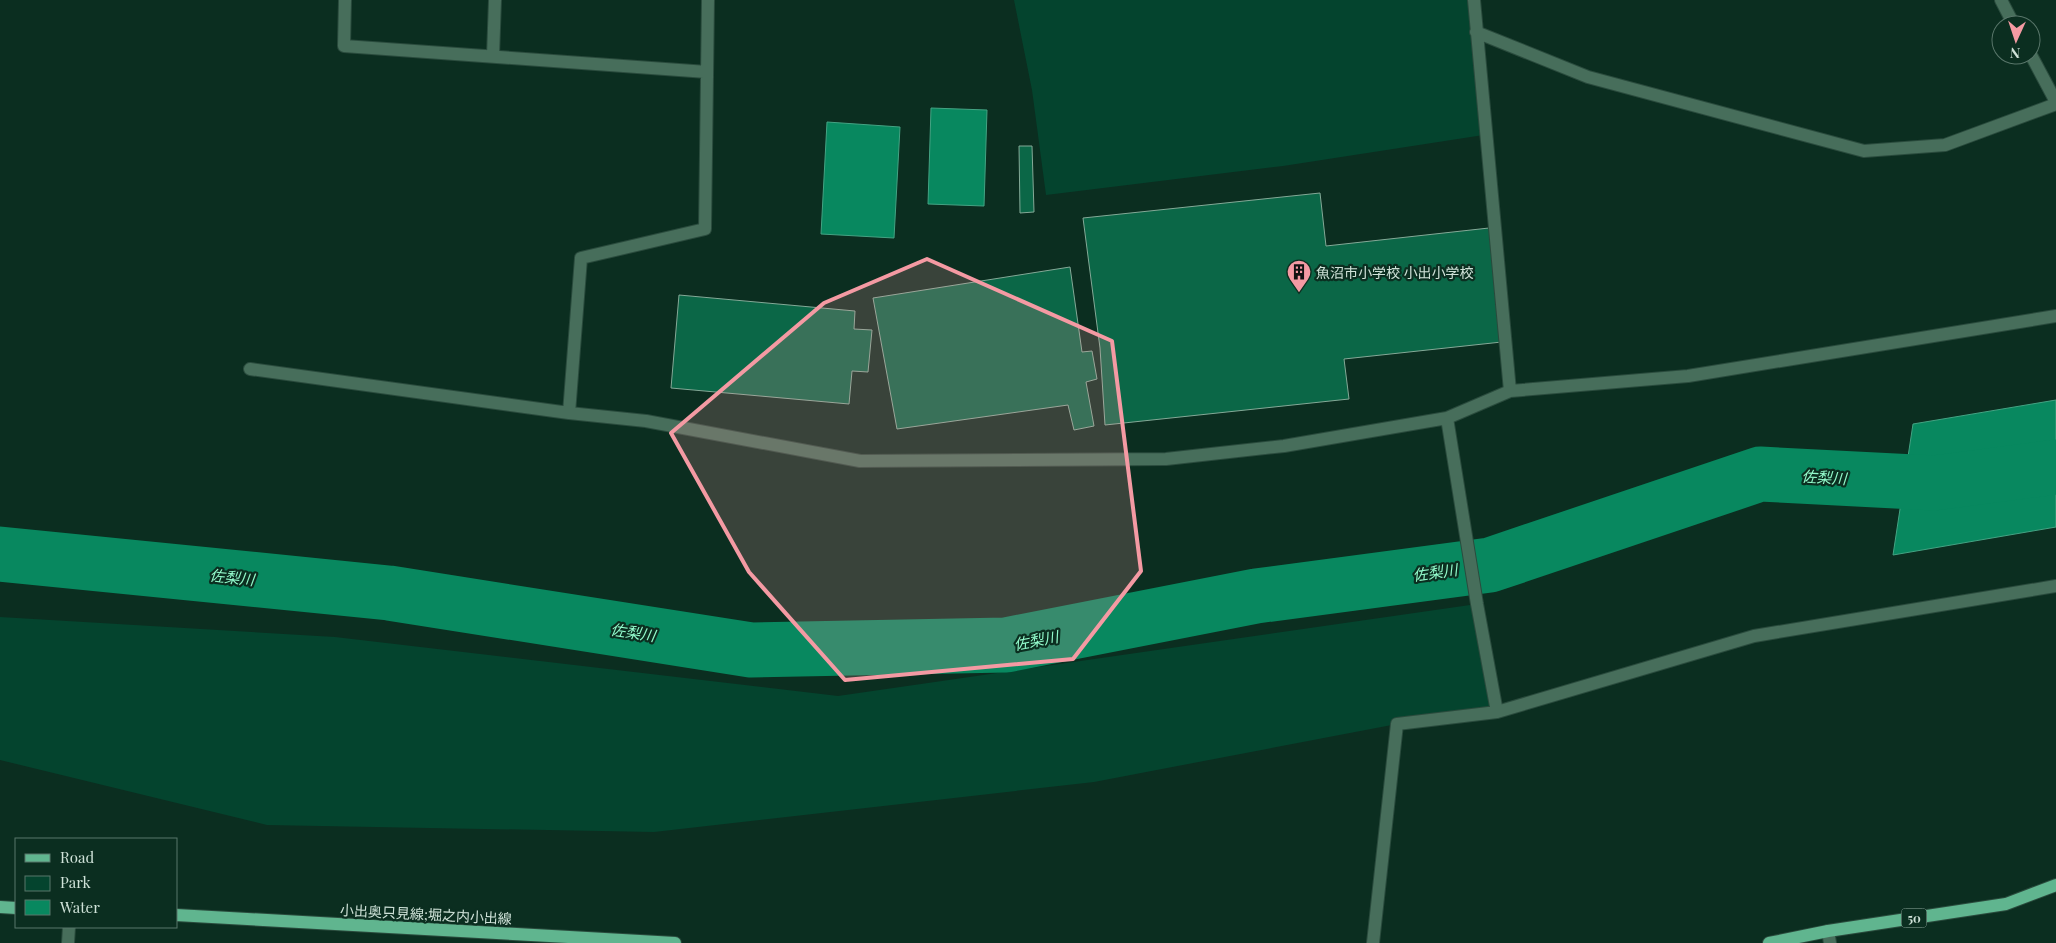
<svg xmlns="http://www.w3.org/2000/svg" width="2056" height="943" font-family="'Playfair Display','Noto Sans JP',serif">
  <rect width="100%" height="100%" fill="#0b2e20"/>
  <path fill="#04442e" d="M1014,0H1474L1490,134L1283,166L1046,195L1032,90Z
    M1477,604L1497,712L1397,724L1094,782L654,832L267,825L0,760V617L335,637L838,696Z"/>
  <path fill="#08885f" stroke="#44a383" d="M931,108L987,110L984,206L928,204Z
    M827,122L900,127L894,238L821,234Z
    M2056,400V527L1893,555L1913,424Z"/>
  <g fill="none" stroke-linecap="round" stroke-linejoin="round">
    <path stroke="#08885f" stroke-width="55" d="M0,554L389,593L751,650L1006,645L1256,596L1490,565L1760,474L1934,483L2056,467"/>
  </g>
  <path fill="#0b6747" stroke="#84a997" d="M1019,146H1032L1034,212L1020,213Z
    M1320,193L1326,246L1498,227L1511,341L1344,359L1349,399L1105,425L1100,348L1083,218Z
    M1070,267L1082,352L1092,351L1097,379L1086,382L1094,426L1074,430L1068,405L897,429L873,298Z
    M679,295L855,311L854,329L872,330L868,372L852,371L849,404L671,388Z"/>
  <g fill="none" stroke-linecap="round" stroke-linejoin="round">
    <defs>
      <path id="minor" d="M345,0L344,46L707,72
        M1474,0L1510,391
        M2001,0L2014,25
        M1476,32L1588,77L1864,151L1945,145L2056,104
        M2031,55L2056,102
        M493,56L495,0
        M250,369L569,413L646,421L860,461L1166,459L1284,446L1447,418L1510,391L1688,376L2056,316
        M569,413L581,258L705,229L708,0
        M1447,418L1477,604L1497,712
        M1828,931L1830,943
        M68,943L69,927
        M1373,943L1397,724L1497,712L1754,636L2056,586"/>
      <path id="major" d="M0,907L16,908
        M176,915L675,943
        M1769,943L1828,931L2006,904L2056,885"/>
    </defs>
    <use href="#minor" stroke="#2a4b3d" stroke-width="14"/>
    <use href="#major" stroke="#2a4b3d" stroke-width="14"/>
    <use href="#minor" stroke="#476e5b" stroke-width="12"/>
    <use href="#major" stroke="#60b58f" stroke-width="12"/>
  </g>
  <path fill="#f49aa3" fill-opacity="0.2" stroke="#f49aa3" stroke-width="4" stroke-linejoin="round" d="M927,259L1112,341L1141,571L1073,659L845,680L749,572L671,433L824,303Z"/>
  <defs>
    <symbol id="building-pin" viewBox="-11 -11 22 30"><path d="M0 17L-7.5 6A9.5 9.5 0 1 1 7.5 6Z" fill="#f49aa3" stroke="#0b2e20"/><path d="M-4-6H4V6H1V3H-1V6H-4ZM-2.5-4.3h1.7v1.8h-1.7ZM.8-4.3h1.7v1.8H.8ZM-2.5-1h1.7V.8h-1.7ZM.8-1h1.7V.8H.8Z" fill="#111"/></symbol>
  </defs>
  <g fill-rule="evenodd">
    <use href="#building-pin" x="1285" y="258" width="28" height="38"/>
  </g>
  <g text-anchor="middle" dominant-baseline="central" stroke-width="4.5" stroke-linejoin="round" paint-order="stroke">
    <rect fill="#0b2e20" stroke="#94aca1" stroke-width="1" x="1901.5" y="908.5" width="25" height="19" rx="4"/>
    <g font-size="12" font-weight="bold" fill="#cfe2d8">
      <text x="1914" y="918">50</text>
    </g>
    <g font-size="14" fill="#cfe2d8" stroke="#0b2e20" text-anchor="start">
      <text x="1316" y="272">魚沼市小学校 小出小学校</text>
    </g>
    <g font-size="14" fill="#cfe2d8" stroke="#0b2e20">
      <text transform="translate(426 914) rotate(3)">小出奥只見線;堀之内小出線</text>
    </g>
    <g font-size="15" font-style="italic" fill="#93fbcc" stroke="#0b2e20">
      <text transform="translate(1824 477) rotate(3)">佐梨川</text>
      <text transform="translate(1435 572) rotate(-8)">佐梨川</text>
      <text transform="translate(232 577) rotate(6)">佐梨川</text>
      <text transform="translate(633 632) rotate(9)">佐梨川</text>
      <text transform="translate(1036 640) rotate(-11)">佐梨川</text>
    </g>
  </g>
  <rect x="15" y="838" width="162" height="90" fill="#0b2e20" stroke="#59766a"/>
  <rect x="25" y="854" width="25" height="8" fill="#60b58f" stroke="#59766a"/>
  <text x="60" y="863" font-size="15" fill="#cfe2d8">Road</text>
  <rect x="25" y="876" width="25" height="15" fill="#04442e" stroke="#59766a"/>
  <text x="60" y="888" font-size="15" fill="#cfe2d8">Park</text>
  <rect x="25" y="900" width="25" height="15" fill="#08885f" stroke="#59766a"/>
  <text x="60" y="913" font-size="15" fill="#cfe2d8">Water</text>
  <g transform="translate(2016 40) rotate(183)"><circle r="24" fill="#0b2e20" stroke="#59766a"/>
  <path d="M0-4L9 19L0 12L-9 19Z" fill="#f49aa3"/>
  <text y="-8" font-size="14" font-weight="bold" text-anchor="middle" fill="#cfe2d8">N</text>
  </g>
</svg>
